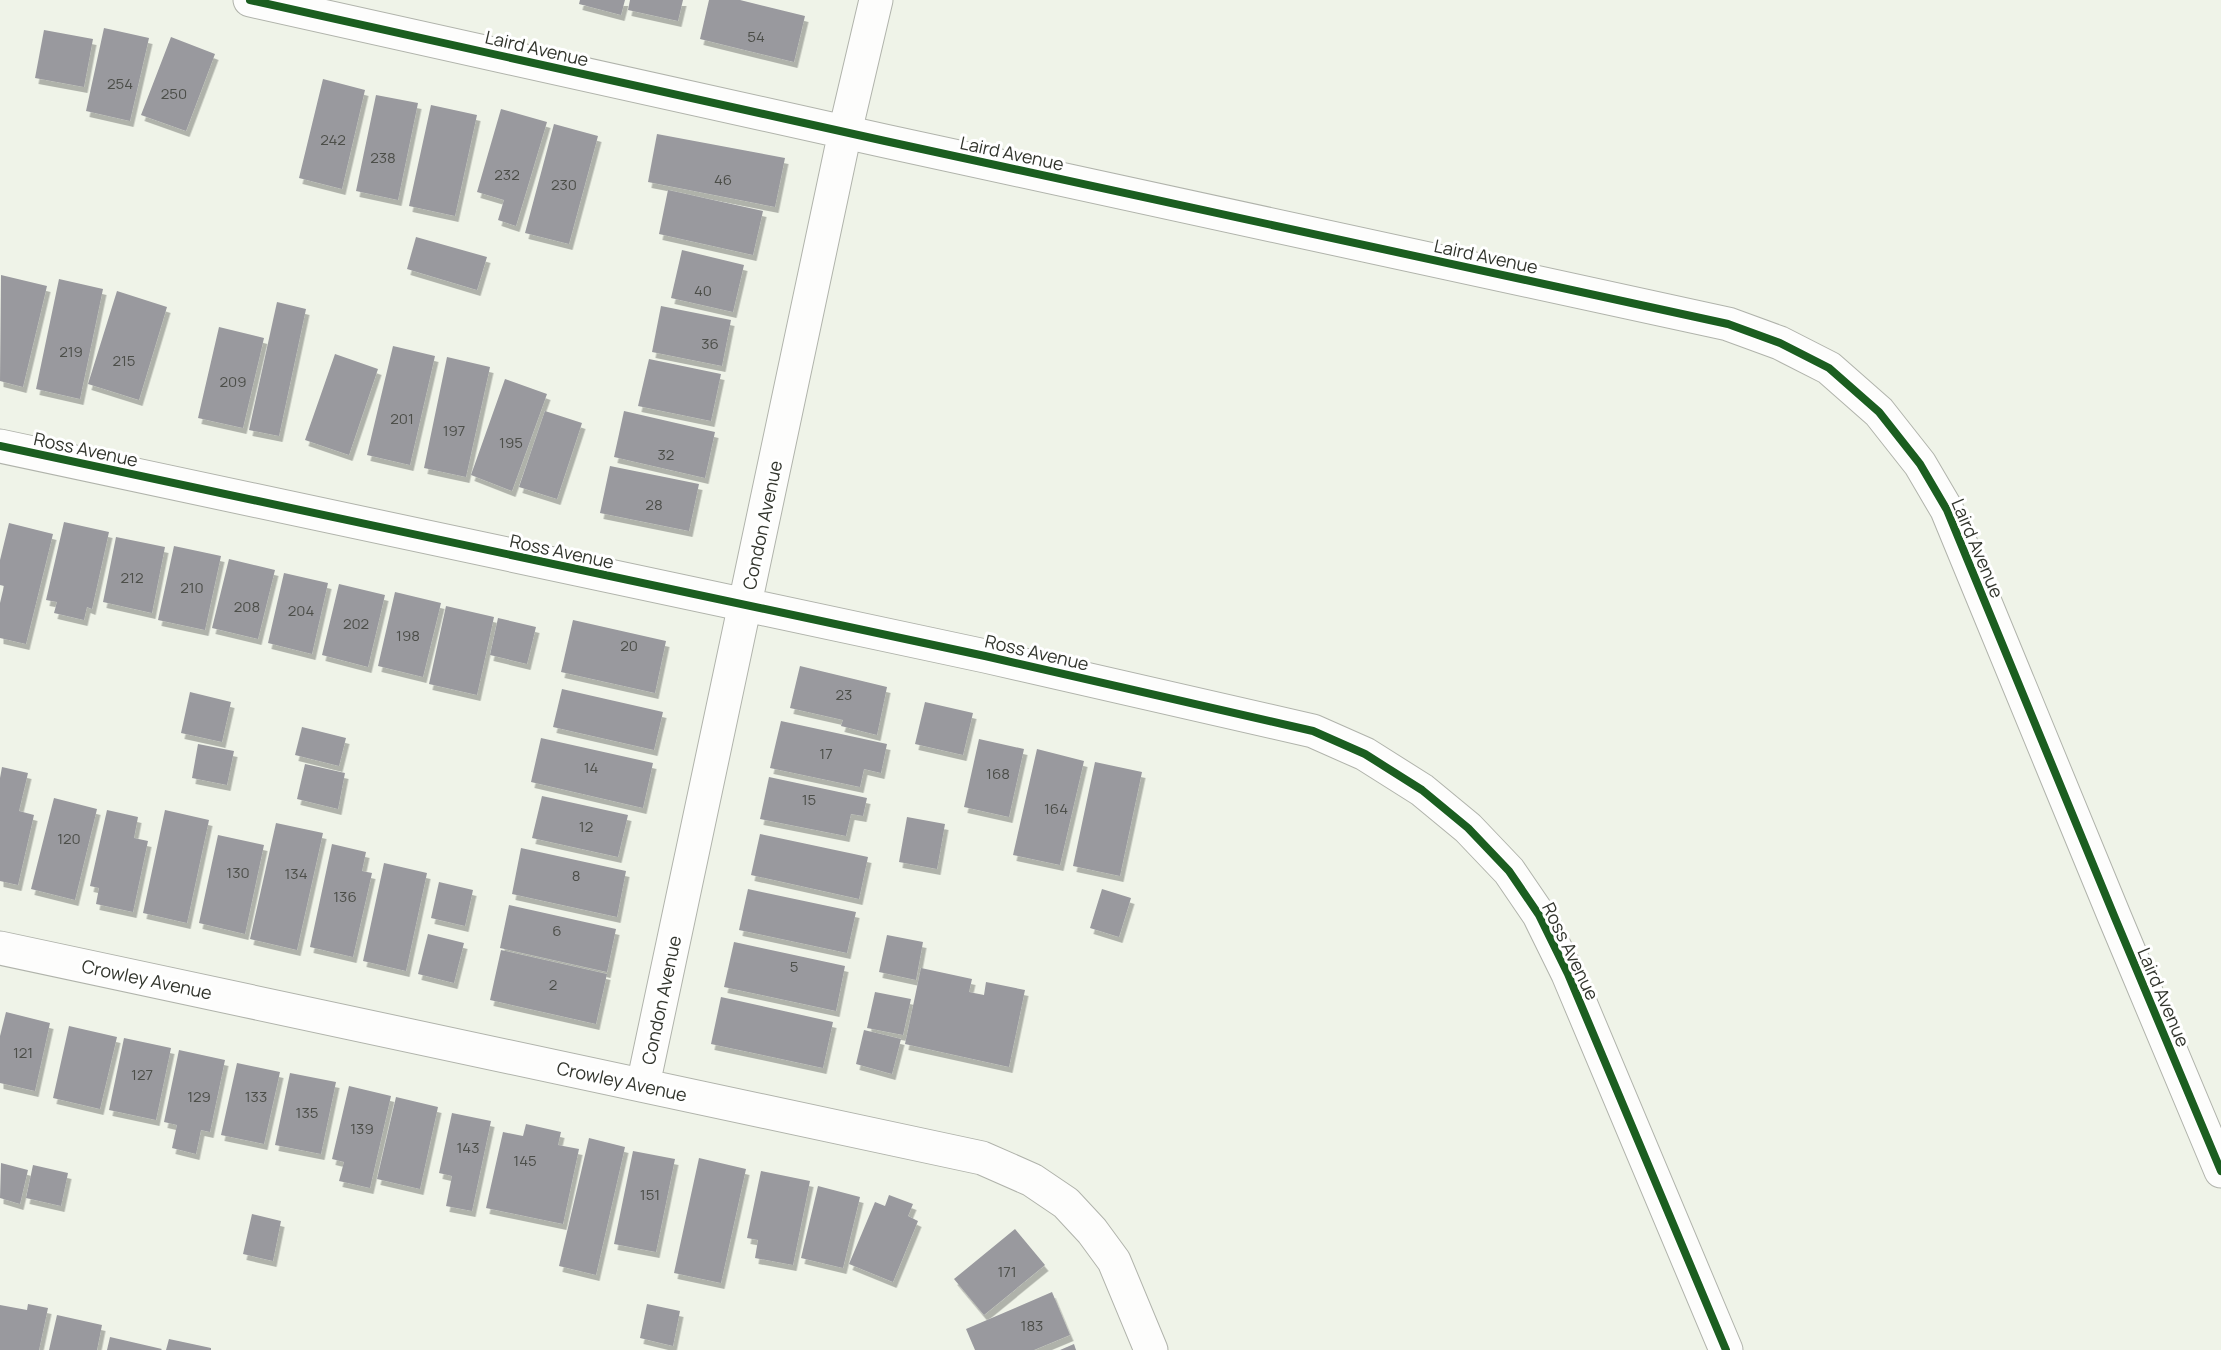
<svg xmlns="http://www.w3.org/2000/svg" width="2221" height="1350" font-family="Manrope,sans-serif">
  <defs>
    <filter id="shadow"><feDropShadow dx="3.5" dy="6" stdDeviation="0" flood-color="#0004"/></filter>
  </defs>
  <rect width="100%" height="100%" fill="#eff3e8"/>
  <path fill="#99999e" filter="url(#shadow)" d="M580,0H625L621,15L579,4Z
    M630,0H683L678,21L628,10Z
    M709,0H740L805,16L794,62L700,39Z
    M104,28L149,38L130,121L86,111Z
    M44,30L93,39L84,87L35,78Z
    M171,37L215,54L186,131L141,115Z
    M323,79L365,90L342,189L299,178Z
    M376,95L418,103L398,200L356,191Z
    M431,105L477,115L455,216L409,206Z
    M501,109L547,122L516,226L498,220L504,200L477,192Z
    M554,124L598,136L569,244L525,233Z
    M657,134L785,158L775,207L648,182Z
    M668,190L763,211L753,255L659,234Z
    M416,237L487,257L477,290L407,269Z
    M682,250L744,265L733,312L671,298Z
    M1,275L47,286L23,387L0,381Z
    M59,279L103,289L80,399L36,389Z
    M117,291L167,307L139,400L88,384Z
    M277,302L306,309L279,436L249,430Z
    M661,306L731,320L722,366L652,352Z
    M219,327L264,338L243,428L198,418Z
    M393,346L435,356L410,465L367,455Z
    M335,354L378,369L349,455L305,440Z
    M447,357L490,367L466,477L424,468Z
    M649,359L721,374L711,421L638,406Z
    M505,379L547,394L512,491L471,475Z
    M545,411L582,423L557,499L519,487Z
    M624,411L715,432L705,478L614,457Z
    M610,466L699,484L689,531L600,513Z
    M64,522L109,532L92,609L87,607L84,620L54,613L57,602L46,600Z
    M9,523L53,534L26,644L0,638V603L4,586L0,585V560Z
    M116,537L165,547L152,613L103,602Z
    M174,546L221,556L205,630L158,620Z
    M229,559L275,570L258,639L212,628Z
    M284,573L328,583L312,654L268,643Z
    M339,584L385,595L368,667L322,655Z
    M395,592L441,603L423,677L378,666Z
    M446,606L494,617L477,695L429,684Z
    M498,618L536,627L527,664L490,655Z
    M573,620L666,641L655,693L561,672Z
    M800,666L887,687L877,735L841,726L843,720L790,708Z
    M562,689L663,712L654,750L553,727Z
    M190,692L231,702L222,742L181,733Z
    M925,702L973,713L963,755L915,744Z
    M781,721L887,744L881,773L864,769L860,787L770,768Z
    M302,727L346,738L339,766L295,755Z
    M541,738L653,763L643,808L531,782Z
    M979,739L1024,749L1009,817L964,807Z
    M198,744L234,751L227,785L192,778Z
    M1037,749L1084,761L1060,865L1013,855Z
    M1095,762L1142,772L1120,876L1073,866Z
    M305,764L345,773L338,809L297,799Z
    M2,767L28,773L19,811L34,815L18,885L0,881V778Z
    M769,777L867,798L863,816L851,814L846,836L760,819Z
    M542,796L628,815L618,857L532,838Z
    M54,798L97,809L75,900L31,889Z
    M107,810L138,817L134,838L148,841L133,912L96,904L99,888L90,886Z
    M165,810L209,820L187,923L143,913Z
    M907,817L945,824L937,869L899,862Z
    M276,823L323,833L297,950L250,939Z
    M760,834L868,857L859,899L751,875Z
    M218,835L264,845L245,934L199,923Z
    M332,844L366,852L362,871L372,873L353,957L310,947Z
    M521,848L626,871L617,917L512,894Z
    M384,863L427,873L406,971L363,961Z
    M439,882L473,890L465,926L431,918Z
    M748,889L856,912L847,953L739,930Z
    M1102,889L1131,898L1119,937L1090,928Z
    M509,905L616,929L607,972L500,948Z
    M428,934L464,943L454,983L418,974Z
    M887,935L923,942L916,980L879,972Z
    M734,942L845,966L836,1011L724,987Z
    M501,950L607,974L596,1024L490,1000Z
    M921,968L972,979L969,992L984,995L986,982L1025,990L1009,1067L905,1044Z
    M875,992L911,999L903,1035L867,1028Z
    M721,997L833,1022L823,1068L711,1044Z
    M6,1012L50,1023L35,1091L0,1083V1036Z
    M69,1026L117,1037L100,1109L53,1098Z
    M864,1030L901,1039L892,1074L856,1064Z
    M124,1038L171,1048L156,1120L109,1110Z
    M179,1050L225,1060L210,1132L201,1130L196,1154L172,1148L177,1125L164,1122Z
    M237,1063L280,1072L264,1144L221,1135Z
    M290,1073L336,1082L321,1154L275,1145Z
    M349,1086L391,1096L370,1188L339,1181L344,1162L332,1159Z
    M396,1097L438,1107L420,1189L377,1179Z
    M452,1113L491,1121L472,1211L446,1206L452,1176L439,1173Z
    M526,1124L561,1132L558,1145L579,1149L563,1224L486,1208L503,1132L523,1136Z
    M589,1138L625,1147L596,1275L559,1266Z
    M633,1151L675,1159L656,1252L614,1244Z
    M699,1158L746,1169L721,1283L674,1273Z
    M1,1163L28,1170L20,1204L0,1198Z
    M33,1165L68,1173L61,1206L26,1198Z
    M761,1171L810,1181L793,1265L755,1258L758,1240L747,1238Z
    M818,1186L860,1197L843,1268L801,1258Z
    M889,1195L913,1204L908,1216L918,1221L893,1282L849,1264L875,1202L885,1206Z
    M252,1214L281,1221L273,1261L243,1254Z
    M1015,1229L1045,1265L984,1315L954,1279Z
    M1052,1292L1070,1335L1034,1350H975L966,1329Z
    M28,1304L48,1308L39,1350H0V1305L27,1310Z
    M647,1304L680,1311L673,1346L640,1338Z
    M57,1315L102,1325L97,1350H49Z
    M110,1337L162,1349L161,1350H107Z
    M169,1339L211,1348V1350H166Z
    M1074,1344L1076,1350H1060Z"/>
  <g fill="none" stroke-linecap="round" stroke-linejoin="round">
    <defs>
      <path id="minor" d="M250,0L885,141L1728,324L1780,343L1829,368L1879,412L1920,464L1947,510L2115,918L2221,1171
        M0,446L985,656L1313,731L1365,754L1422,790L1468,828L1509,871L1539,915L1568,974L1726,1350
        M0,948L982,1158L1032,1180L1066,1203L1092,1231L1114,1261L1151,1350
        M643,1085L845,132L876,0"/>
    </defs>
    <use href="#minor" stroke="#b0b3ab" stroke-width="35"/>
    <use href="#minor" stroke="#fdfdfc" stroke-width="33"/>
    <defs>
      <path id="cycleway" d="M250,0L885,141L1728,324L1780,343L1829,368L1879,412L1920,464L1947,510L2115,918L2221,1171
        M0,446L985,656L1313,731L1365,754L1422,790L1468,828L1509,871L1539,915L1568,974L1726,1350"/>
    </defs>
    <use href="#cycleway" stroke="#fff" stroke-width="11"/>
    <use href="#cycleway" stroke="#1b5e20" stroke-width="8"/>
  </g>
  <g text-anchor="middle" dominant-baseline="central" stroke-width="6" stroke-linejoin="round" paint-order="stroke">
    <g font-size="15" fill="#4c4e49">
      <text x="756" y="36">54</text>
      <text x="120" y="83">254</text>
      <text x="174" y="93">250</text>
      <text x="333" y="139">242</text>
      <text x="383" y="157">238</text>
      <text x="507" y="174">232</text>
      <text x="723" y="179">46</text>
      <text x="564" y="184">230</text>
      <text x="703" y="290">40</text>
      <text x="710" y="343">36</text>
      <text x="71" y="351">219</text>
      <text x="124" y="360">215</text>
      <text x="233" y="381">209</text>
      <text x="402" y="418">201</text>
      <text x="454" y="430">197</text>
      <text x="511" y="442">195</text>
      <text x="666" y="454">32</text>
      <text x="654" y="504">28</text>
      <text x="132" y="577">212</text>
      <text x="192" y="587">210</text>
      <text x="247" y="606">208</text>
      <text x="301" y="610">204</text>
      <text x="356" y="623">202</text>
      <text x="408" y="635">198</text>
      <text x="629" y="645">20</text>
      <text x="844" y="694">23</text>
      <text x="826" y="753">17</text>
      <text x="591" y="767">14</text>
      <text x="998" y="773">168</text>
      <text x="809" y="799">15</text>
      <text x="1056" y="808">164</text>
      <text x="586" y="826">12</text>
      <text x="69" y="838">120</text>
      <text x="238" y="872">130</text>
      <text x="296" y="873">134</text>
      <text x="576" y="875">8</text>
      <text x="345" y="896">136</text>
      <text x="557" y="930">6</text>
      <text x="794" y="966">5</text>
      <text x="553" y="984">2</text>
      <text x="23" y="1052">121</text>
      <text x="142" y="1074">127</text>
      <text x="199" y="1096">129</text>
      <text x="256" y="1096">133</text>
      <text x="307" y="1112">135</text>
      <text x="362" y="1128">139</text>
      <text x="468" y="1147">143</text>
      <text x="525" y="1160">145</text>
      <text x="650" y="1194">151</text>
      <text x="1007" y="1271">171</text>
      <text x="1032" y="1325">183</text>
    </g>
    <g font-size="18" fill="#32352d" stroke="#fff">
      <text transform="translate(537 48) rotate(13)">Laird Avenue</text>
      <text transform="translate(1012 153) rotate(12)">Laird Avenue</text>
      <text transform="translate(1486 256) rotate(12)">Laird Avenue</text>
      <text transform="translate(86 449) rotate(12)">Ross Avenue</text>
      <text transform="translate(762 525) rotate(-78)">Condon Avenue</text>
      <text transform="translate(1978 548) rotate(67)">Laird Avenue</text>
      <text transform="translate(562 551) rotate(12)">Ross Avenue</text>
      <text transform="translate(1037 652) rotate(13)">Ross Avenue</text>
      <text transform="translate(1571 951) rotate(64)">Ross Avenue</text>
      <text transform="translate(147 979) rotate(12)">Crowley Avenue</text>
      <text transform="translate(2164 997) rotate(67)">Laird Avenue</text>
      <text transform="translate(661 1000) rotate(-78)">Condon Avenue</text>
      <text transform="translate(622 1081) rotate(12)">Crowley Avenue</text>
    </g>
  </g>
</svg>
